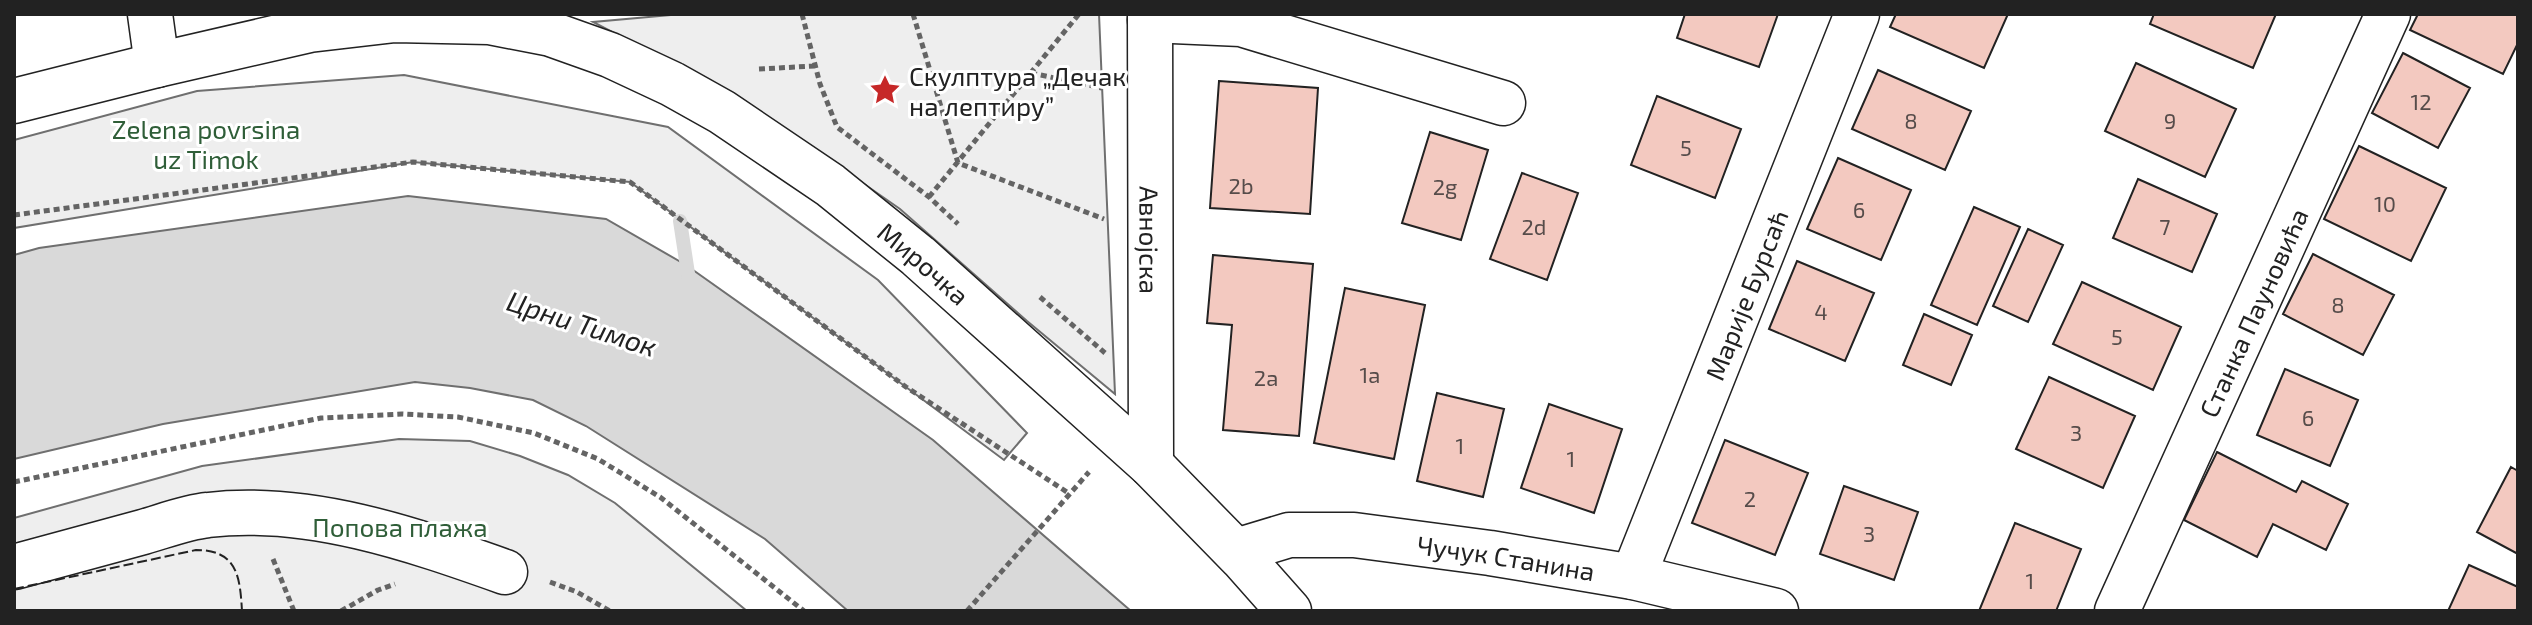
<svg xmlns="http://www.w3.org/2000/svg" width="2532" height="625" font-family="'Exo 2',sans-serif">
  <rect width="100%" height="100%" fill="#fff"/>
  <path fill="#eee" stroke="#6f6f6f" stroke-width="2" d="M682,14H1099L1115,394L1027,321L900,209L745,101L593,22Z
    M404,75L668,127L878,280L1027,433L1004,460L630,182L413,162L14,228V140L197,91Z
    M399,439L470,441L520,456L568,475L615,503L747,611H14V518L202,466Z"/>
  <path fill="#d9d9d9" stroke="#6f6f6f" stroke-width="2" d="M408,196L606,219L686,265L933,440L1131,611H848L765,539L586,426L533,400L470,388L415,382L163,424L14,459V255L39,248Z"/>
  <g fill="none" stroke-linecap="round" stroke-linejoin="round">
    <path stroke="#d9d9d9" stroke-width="14" d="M680,221L689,280"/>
  </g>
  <path fill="#f3c9c0" stroke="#222" stroke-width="2" d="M1685,14H1778L1759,67L1677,38Z
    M1896,14H2008L1984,68L1890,27Z
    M2154,14H2276L2253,68L2150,24Z
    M2418,14H2518V43L2503,74L2410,30Z
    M2403,53L2470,88L2438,148L2372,113Z
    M2136,63L2236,109L2205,177L2105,131Z
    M1878,70L1971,111L1945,170L1852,129Z
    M1219,81L1318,88L1310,214L1210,208Z
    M1657,96L1741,129L1715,198L1631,165Z
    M1430,132L1488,150L1461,240L1402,223Z
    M2359,146L2446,188L2411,261L2324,219Z
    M1838,158L1911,190L1881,260L1807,229Z
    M1522,173L1578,193L1547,280L1490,259Z
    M2138,179L2217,214L2192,272L2113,238Z
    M1974,207L2020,227L1977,325L1931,305Z
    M2028,229L2063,245L2028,322L1993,306Z
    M2313,254L2394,295L2363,355L2283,314Z
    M1213,255L1313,264L1299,436L1223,430L1232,325L1207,323Z
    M1797,261L1874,293L1845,361L1769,329Z
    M2082,282L2181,327L2153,390L2053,344Z
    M1345,288L1425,305L1394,459L1314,443Z
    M1924,314L1972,335L1951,385L1903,365Z
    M2285,369L2358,400L2330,466L2257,435Z
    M2049,377L2135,416L2103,488L2016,449Z
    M1437,393L1504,409L1483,497L1417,481Z
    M1549,404L1622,429L1594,513L1521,488Z
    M1725,440L1808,473L1775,555L1692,523Z
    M2217,452L2296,492L2302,481L2348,504L2326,550L2273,524L2257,557L2184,520Z
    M2511,467L2518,471V554L2477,532Z
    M1844,486L1918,512L1894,580L1820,554Z
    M2015,523L2081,549L2056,611H1979Z
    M2469,565L2518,587V606L2516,611H2448Z"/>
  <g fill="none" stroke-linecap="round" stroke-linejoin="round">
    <defs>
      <g id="minor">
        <path d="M150,14L157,65"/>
        <path id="s1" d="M1150,14L1151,465"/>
        <path d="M1150,20L1241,24L1503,103"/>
        <path id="s2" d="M14,101L157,65L309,30L395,20L489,22L551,34L610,55L672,84L722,112L830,185L918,256L1151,465L1242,558L1289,611"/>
        <path id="s3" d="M1236,551L1289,535H1354L1490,553L1633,577L1776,611"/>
        <path d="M14,567C57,555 100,544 143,532C164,526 187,517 208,515C308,503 412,539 505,572"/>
        <path id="s4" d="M1633,577L1857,14"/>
        <path id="s5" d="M2117,611L2388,14"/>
      </g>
    </defs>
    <use href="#minor" stroke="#222" stroke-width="47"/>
    <path stroke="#646464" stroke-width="5" stroke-dasharray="6 4" stroke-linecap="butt" d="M802,14L820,84L837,127L929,197L958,224
      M913,14L958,163L1104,219
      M759,69L815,66
      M1031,73L1102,88
      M929,197L1079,14
      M14,215L413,162L630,182L906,387L1070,494
      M1040,297L1105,353
      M14,482L321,418L402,414L458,417L534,433L598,459L660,497L804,611
      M273,559L294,611
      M550,582L577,592L610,611
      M341,611L378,590L395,584
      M967,611L1089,472"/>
    <use href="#minor" stroke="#fff" stroke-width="44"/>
    <path stroke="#222" stroke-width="2" stroke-dasharray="10 4" stroke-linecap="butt" d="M14,589L196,550C237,550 240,576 242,611"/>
  </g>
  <defs>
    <symbol id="sight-bare" viewBox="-9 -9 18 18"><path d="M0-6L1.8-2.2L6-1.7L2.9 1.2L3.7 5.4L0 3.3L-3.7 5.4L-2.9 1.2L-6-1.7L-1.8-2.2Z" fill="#c62828" stroke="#fff" stroke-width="2.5" paint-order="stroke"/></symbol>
  </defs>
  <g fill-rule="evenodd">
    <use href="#sight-bare" x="863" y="68" width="44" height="44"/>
  </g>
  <g text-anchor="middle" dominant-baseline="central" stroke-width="6" stroke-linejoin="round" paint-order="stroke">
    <g font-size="22" fill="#564c4a">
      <text x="2421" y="101">12</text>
      <text x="1911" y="120">8</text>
      <text x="2170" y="120">9</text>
      <text x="1686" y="147">5</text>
      <text x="1241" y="185">2b</text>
      <text x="1445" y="186">2g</text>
      <text x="2385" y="203">10</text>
      <text x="1859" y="209">6</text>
      <text x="1534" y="226">2d</text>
      <text x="2165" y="226">7</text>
      <text x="2338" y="304">8</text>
      <text x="1821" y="311">4</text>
      <text x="2117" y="336">5</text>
      <text x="1370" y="374">1a</text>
      <text x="1266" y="377">2a</text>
      <text x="2308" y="417">6</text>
      <text x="2076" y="432">3</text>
      <text x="1460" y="445">1</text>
      <text x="1571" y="458">1</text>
      <text x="1750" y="498">2</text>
      <text x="1869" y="533">3</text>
      <text x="2030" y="580">1</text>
    </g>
    <g font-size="26" fill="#222" stroke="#fff" text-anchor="start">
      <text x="909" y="75">Скулптура „Дечак<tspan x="909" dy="30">на лептиру”</tspan></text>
    </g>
    <g font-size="26" fill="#2f5e38" stroke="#fff">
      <text x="206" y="128">Zelena povrsina<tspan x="206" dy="30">uz Timok</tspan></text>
      <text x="400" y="526">Попова плажа</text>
    </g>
    <g font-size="26" fill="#222" stroke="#fff">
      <text stroke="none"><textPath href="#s1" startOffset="226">Авнојска</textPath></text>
      <text stroke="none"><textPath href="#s2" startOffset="988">Мирочка</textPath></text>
      <text stroke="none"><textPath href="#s4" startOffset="304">Марије Бурсаћ</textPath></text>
      <text stroke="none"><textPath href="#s5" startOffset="328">Станка Пауновића</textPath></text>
      <text stroke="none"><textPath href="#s3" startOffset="274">Чучук Станина</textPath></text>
    </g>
    <g font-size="28" font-style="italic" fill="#222" stroke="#fff">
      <text transform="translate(582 323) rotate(18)">Црни Тимок</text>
    </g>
  </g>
  <rect width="2532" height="625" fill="none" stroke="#222222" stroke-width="32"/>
</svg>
